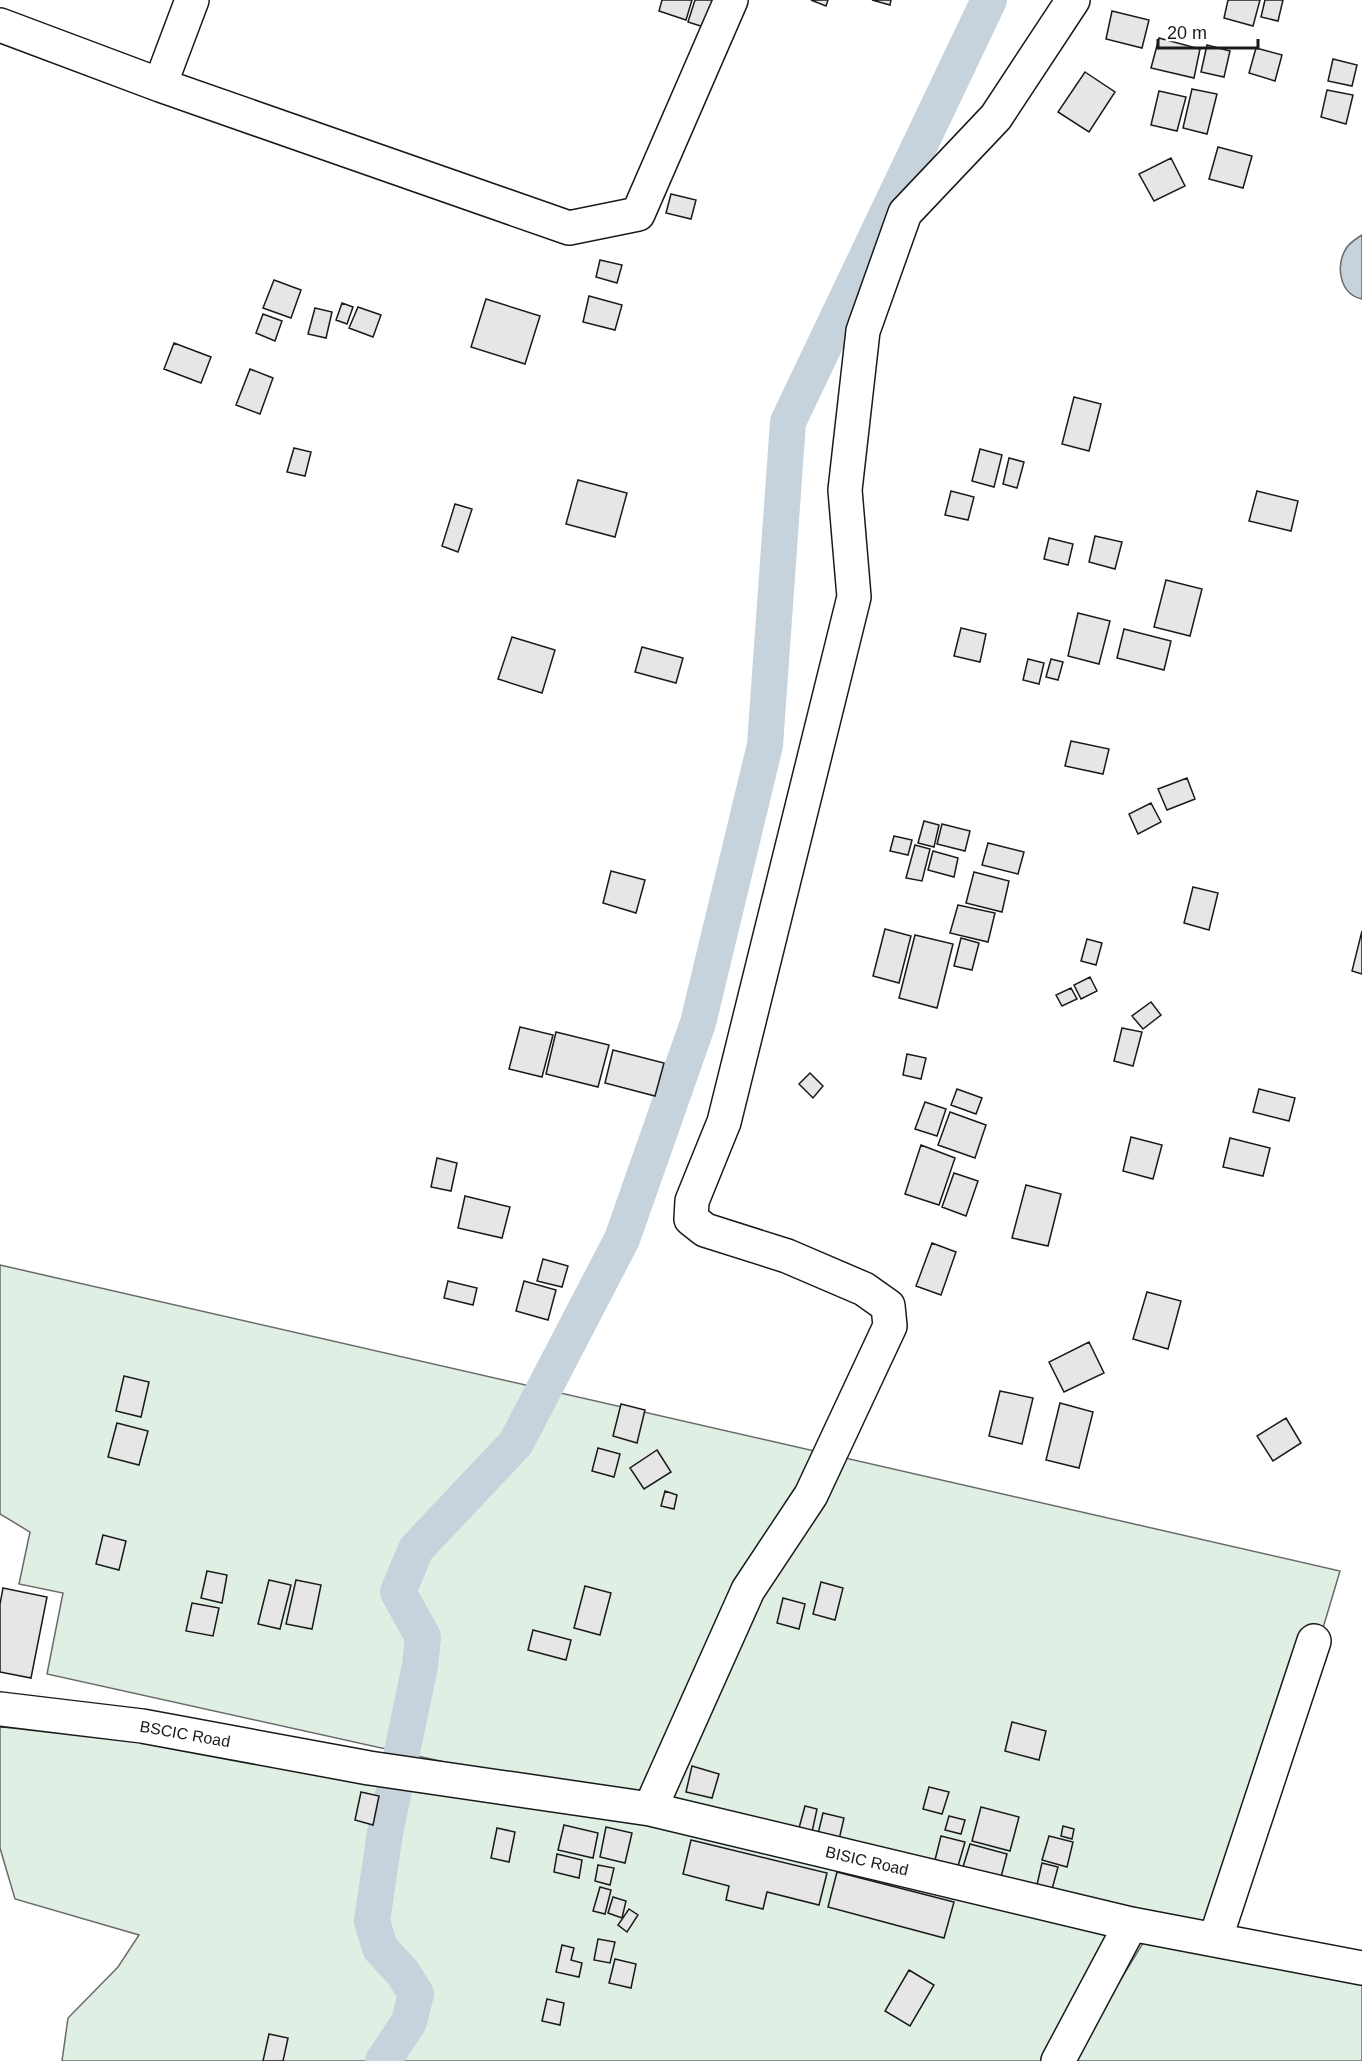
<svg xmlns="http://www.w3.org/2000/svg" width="1362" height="2061" font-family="Arial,sans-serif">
  <rect width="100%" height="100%" fill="#fff"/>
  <path fill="#e0efe3" stroke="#6a6a6a" stroke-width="1.5" d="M0,1265L1340,1571L1231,1936L47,1674L63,1593L19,1584L30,1532L0,1514Z
    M0,1727L138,1735L443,1781L1131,1924L1058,2061H62L68,2018L118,1967L139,1935L15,1899L0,1848Z
    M1143,1943L1362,1979V2061H1071Z"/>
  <path fill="#c6d2dc" stroke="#6a6a6a" stroke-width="1.5" d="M1362,235V299C1339,294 1335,265 1347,247C1351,242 1357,238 1362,235Z"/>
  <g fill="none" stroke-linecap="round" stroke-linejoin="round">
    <path stroke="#c6d2dc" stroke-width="36" d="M383,2061L409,2022L416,1994L403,1973L380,1948L372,1921L385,1833L420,1666L423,1637L398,1592L416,1549L516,1443L622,1239L698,1023L765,745L788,422L989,0"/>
  </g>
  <path fill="#e6e6e6" stroke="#1a1a1a" stroke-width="1.5" d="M662,0H692L686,20L659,11Z
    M695,0H715L707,28L688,22Z
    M811,0H828L826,6Z
    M872,0H891L890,5Z
    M1228,0H1260L1253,26L1224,18Z
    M1265,0H1283L1278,21L1261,17Z
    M1112,11L1149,20L1142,48L1106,39Z
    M1159,38L1200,49L1194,78L1151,68Z
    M1207,45L1230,51L1224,77L1201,72Z
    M1256,48L1282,55L1275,81L1249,73Z
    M1333,59L1357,65L1352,86L1328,81Z
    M1085,72L1115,92L1089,132L1058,112Z
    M1192,89L1217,94L1207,134L1183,128Z
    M1327,90L1353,95L1346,124L1321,117Z
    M1159,91L1186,97L1177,131L1151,125Z
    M1218,147L1252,156L1243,188L1209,179Z
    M1171,158L1185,186L1154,201L1139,174Z
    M671,194L696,200L691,219L666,213Z
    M600,260L622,265L617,283L596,277Z
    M274,280L301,290L291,318L263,308Z
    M589,296L622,305L615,330L583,322Z
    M486,299L540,316L525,364L471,347Z
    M342,303L353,307L347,324L336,320Z
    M358,307L381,315L373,337L349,328Z
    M315,308L332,312L326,338L308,334Z
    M263,314L282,321L275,341L256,333Z
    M174,343L211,357L201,383L164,369Z
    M250,369L273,378L260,414L236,405Z
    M1074,397L1101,404L1089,451L1062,444Z
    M294,448L311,452L305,476L287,472Z
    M980,449L1002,455L994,487L972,481Z
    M1009,458L1024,462L1017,488L1003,484Z
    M578,480L627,493L615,537L566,524Z
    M951,491L974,497L968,520L945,515Z
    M1257,491L1298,501L1291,531L1249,521Z
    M455,504L472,509L458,552L442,546Z
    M1095,536L1122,542L1115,569L1089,562Z
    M1049,538L1073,544L1068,565L1044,559Z
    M1166,580L1202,589L1190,636L1154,627Z
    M1078,613L1110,621L1099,664L1068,656Z
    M961,628L986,634L980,662L954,656Z
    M1124,629L1171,641L1164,670L1117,658Z
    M512,637L555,650L542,693L498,679Z
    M642,647L683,658L676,683L635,672Z
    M1028,659L1044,663L1039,684L1023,680Z
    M1051,659L1063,662L1058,680L1046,677Z
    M1071,741L1109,749L1103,774L1065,766Z
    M1187,778L1195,799L1167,810L1158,789Z
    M1151,803L1161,822L1138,834L1129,814Z
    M924,821L939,825L934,847L918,843Z
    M942,824L970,831L965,851L937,844Z
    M894,836L912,840L908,855L890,851Z
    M988,843L1024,852L1018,874L982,865Z
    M915,845L930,849L922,881L906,878Z
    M933,851L958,858L954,877L928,870Z
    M611,871L645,880L636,913L603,903Z
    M974,872L1009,881L1002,912L966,903Z
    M1193,887L1218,893L1209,930L1184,923Z
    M958,905L995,913L988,942L950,933Z
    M885,929L911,936L899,983L873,976Z
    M1362,931V974L1352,971Z
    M915,935L953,944L937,1008L899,998Z
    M961,938L979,943L972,970L954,966Z
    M1087,939L1102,943L1096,965L1081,961Z
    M1090,977L1097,991L1081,999L1074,985Z
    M1071,988L1077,999L1062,1006L1056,995Z
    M1151,1002L1161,1015L1143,1029L1132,1016Z
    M520,1027L553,1035L542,1077L509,1069Z
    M1122,1028L1142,1032L1133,1066L1114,1061Z
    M556,1032L609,1045L598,1087L546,1074Z
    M613,1050L664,1063L655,1096L605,1083Z
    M907,1054L926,1058L921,1079L903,1075Z
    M810,1073L823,1086L813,1098L799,1084Z
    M957,1089L982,1098L976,1114L951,1105Z
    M1259,1089L1295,1098L1289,1121L1253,1112Z
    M925,1102L946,1109L937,1136L915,1129Z
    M950,1112L986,1125L975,1158L938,1145Z
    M1131,1137L1162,1145L1153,1179L1123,1171Z
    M1230,1138L1270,1148L1263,1176L1223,1167Z
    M921,1145L955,1158L939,1205L905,1194Z
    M437,1158L457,1163L451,1191L431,1187Z
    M954,1173L978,1181L966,1216L942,1207Z
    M1026,1185L1061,1194L1048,1246L1012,1238Z
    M465,1196L510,1207L502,1238L458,1228Z
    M932,1243L956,1252L941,1295L916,1286Z
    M543,1259L568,1266L562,1287L537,1281Z
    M448,1281L477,1288L473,1305L444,1298Z
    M524,1281L556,1290L548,1320L516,1311Z
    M1147,1292L1181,1301L1168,1349L1133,1339Z
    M1089,1342L1104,1373L1064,1392L1049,1362Z
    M124,1376L149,1382L141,1417L116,1411Z
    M1000,1391L1033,1398L1022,1444L989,1436Z
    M1060,1403L1093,1412L1079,1468L1046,1460Z
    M621,1404L645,1410L637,1443L613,1436Z
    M1286,1418L1301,1443L1273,1461L1257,1436Z
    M117,1423L148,1431L139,1465L108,1457Z
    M598,1448L620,1454L614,1477L592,1471Z
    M657,1450L671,1472L644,1489L630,1468Z
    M665,1491L677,1495L674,1509L661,1506Z
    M103,1535L126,1541L119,1570L96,1564Z
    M207,1571L227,1575L222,1603L201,1598Z
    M269,1580L291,1585L280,1629L258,1624Z
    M296,1580L321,1585L312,1629L286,1624Z
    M821,1582L843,1588L835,1620L813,1614Z
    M585,1586L611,1593L600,1635L574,1628Z
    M3,1588L47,1597L31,1678L0,1672V1604Z
    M783,1598L805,1604L799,1629L777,1623Z
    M192,1603L219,1608L213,1636L186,1631Z
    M533,1630L571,1640L566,1660L528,1650Z
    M1012,1722L1046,1731L1039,1760L1005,1751Z
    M692,1766L719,1774L712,1798L686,1792Z
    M929,1787L949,1792L942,1814L923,1809Z
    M361,1792L379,1796L373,1825L355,1820Z
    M805,1806L817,1809L812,1832L799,1828Z
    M981,1807L1019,1817L1010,1851L972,1841Z
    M823,1813L844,1818L838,1844L817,1838Z
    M949,1816L965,1820L961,1834L945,1830Z
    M564,1825L598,1833L593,1858L558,1850Z
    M1063,1826L1074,1829L1072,1839L1061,1836Z
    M606,1827L632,1833L625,1863L600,1857Z
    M497,1828L515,1832L509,1862L491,1858Z
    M941,1836L965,1842L958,1866L935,1860Z
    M1049,1836L1073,1842L1067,1867L1042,1860Z
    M691,1840L827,1873L819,1905L767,1892L763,1909L726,1900L729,1886L683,1874Z
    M970,1844L1007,1854L1001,1877L963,1867Z
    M557,1854L582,1860L579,1878L554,1872Z
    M1042,1863L1058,1867L1051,1893L1036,1889Z
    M598,1865L614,1868L610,1885L595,1881Z
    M837,1872L954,1902L944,1938L828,1907Z
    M600,1887L611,1890L605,1914L593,1911Z
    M613,1897L626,1901L622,1918L608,1913Z
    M629,1909L638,1915L627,1932L618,1925Z
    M598,1939L615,1942L610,1963L594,1960Z
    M562,1945L574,1948L571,1960L582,1963L579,1977L556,1972Z
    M615,1959L636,1964L631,1988L609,1983Z
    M909,1970L934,1985L910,2026L885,2011Z
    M547,1999L564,2003L560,2025L542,2021Z
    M269,2034L288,2038L283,2061H263Z"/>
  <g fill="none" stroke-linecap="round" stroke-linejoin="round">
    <defs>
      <path id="minor" d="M0,25L160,85L569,228L638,214L731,0
        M160,85L192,0
        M0,1709L142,1726L369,1768L650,1809L1131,1924L1362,1968
        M650,1809L748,1590L811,1495L890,1326L888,1306L864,1289L787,1256L705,1230L691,1219L692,1201L724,1122L854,597L845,490L863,331L905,213L996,117L1073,0
        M1215,1940L1314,1641
        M1058,2061L1131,1924"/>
    </defs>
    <use href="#minor" stroke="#1a1a1a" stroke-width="36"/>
    <use href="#minor" stroke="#fff" stroke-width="33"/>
  </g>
  <g text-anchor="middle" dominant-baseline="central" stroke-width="4.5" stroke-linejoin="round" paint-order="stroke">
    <g font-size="16" fill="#1a1a1a" stroke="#fff">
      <text transform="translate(185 1734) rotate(10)">BSCIC Road</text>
      <text transform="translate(867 1861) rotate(13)">BISIC Road</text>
    </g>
  </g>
  <path d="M1158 39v9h100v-9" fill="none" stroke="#1a1a1a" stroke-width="3"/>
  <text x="1167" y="39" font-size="18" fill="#1a1a1a" stroke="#ffffff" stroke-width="4.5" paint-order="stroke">20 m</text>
</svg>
